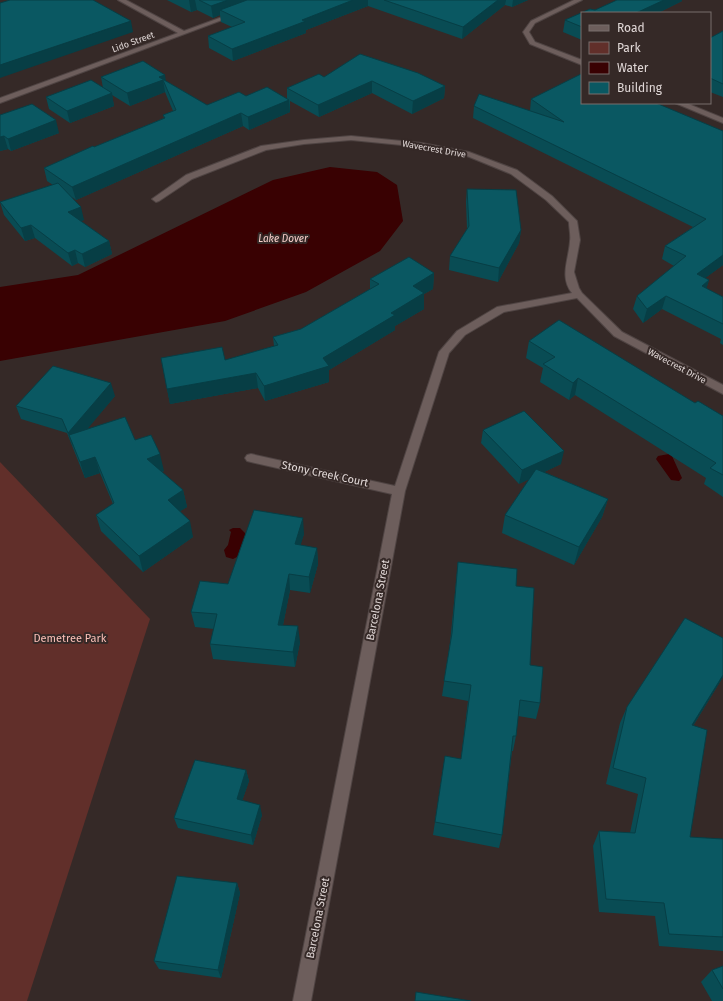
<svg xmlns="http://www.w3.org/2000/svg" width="723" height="1001" font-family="'Fira Sans',sans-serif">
  <rect width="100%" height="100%" fill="#352927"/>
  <path fill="#612f2a" d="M0,462L150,619L27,1001H0Z"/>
  <path fill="#390102" d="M330,167L377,172L397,185L403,221L380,251L306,292L225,321L0,361V287L78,275L273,180Z
    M669,454L672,456L682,478L679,481L671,480L656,459L658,456Z
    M233,528H240L249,537L239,556L233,559L226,557L224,550L228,545L231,532L229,530Z"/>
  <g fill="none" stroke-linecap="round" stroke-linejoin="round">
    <defs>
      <path id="street" d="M118,0H126L184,31L233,13L238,14L0,103V98L178,33Z
        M574,0H582L535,23L529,32L535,42L582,60V65L530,44L523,32L531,21Z
        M675,103H686L723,118V123Z
        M351,136L422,143L469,152L517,170L552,196L577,221L580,240L574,272L579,288L582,293L622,332L723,385V394L614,336L577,298L504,312L465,335L449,353L405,491L311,1001H293L392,494L251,462L247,461L245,458L247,455L251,454L395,486L439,352L457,331L497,307L572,293C559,277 569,259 570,241C571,235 569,228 569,222L546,200L511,174L467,156L422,147L351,140L304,144L266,150L192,179L159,201L156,202L152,199L186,175L261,146L304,140Z"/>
    </defs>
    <use href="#street" stroke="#4f4443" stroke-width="2"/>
    <use href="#street" fill="#6d5e5c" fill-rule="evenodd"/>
  </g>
  <path fill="#094c54" d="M167,0H528L512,7L505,5L462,39L368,6L306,30V33L233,61L209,48L208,36L232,27L221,22L220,15L213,18L197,10L191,12Z
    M617,0H682V1L658,13H582V40L563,32L565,20L590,9L595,10Z
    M723,31V97L710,92V38Z
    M143,61L166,81L207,105L246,96L287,98V88L324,77L445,86L444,98L412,114L372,93L319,117L290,101V112L249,130L243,126L76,200L72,197L84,220L81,221L109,241L112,254L85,267L78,263L72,266L35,238L25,241L4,215L0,202L53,185L47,181L44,168L164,118L163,115L173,111L165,92L130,106L112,95L114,106L70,123L49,109L46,97L103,88L101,77Z
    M531,99L723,131V265L705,278L709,280L706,289L723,297V345L720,343L721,339L662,309L643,323L633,309L637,296L674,266L662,259L665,246L693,227L473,118L474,106L530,111Z
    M0,115L59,133L11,151L8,149L0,151Z
    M467,189L521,230L519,243L498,282L449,270L450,256L467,229L466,202Z
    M434,273L433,289L424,294V309L395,326V330L329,370V382L265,401L258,388L170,404L161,358L225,360L274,346L273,337L301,329L370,289V279Z
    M529,341L695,403L723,416V497L704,484L706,478L575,395L569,400L540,382L543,368L526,358Z
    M115,396L87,429L135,440L164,471L162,472L183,490L187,507L180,511L193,537L143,572L101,531L96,515L113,504L100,473L85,478L67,433L21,419L16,406Z
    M483,430L561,464L544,472L608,499L602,517L574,565L502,533L505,515L529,479L519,484L481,443Z
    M304,534L300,545L317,548L318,564L310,593L290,590L283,625L300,642L295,667L213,659L210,644L214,629L195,627L191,612Z
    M458,562L516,586L530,665L540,703L536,719L518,716L516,736L513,751H512L502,835L499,848L433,835L445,756L461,759L468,701L442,696L450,643Z
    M723,638V677L693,726L690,837L723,839V951L659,946L655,916L599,912L593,846L599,831L630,833L638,794L606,784L620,723L627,707Z
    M246,770L249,781L242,801L262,815L253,845L178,828L174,818Z
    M237,883L240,893L221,978L159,969L154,961Z
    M723,966V1001H712L701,982L712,970Z"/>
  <path fill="#073e45" d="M189,0H195L197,10L191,12Z
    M228,0H261L220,10V15L213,18L211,6Z
    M353,0H368V6L306,30V33L233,61L232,49L302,20Z
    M498,0H506L505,5L462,39L463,27Z
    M513,0H528L512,7Z
    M664,0H682V1L658,13H636Z
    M131,21L133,32L0,78V65Z
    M165,75L167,87L163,80L165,92L130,106L127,93L159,77Z
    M372,81V93L319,117L318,105Z
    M445,86L444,98L412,114L413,101Z
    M112,93L114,106L70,123L67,111Z
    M289,100L290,112L249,130L248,117Z
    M241,113L243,126L76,200L72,187Z
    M56,120L59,133L11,151L8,139Z
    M4,136L8,149L0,151V137Z
    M81,207L84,220L71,225L68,212Z
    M31,225L35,238L25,241L21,228Z
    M521,230L519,243L498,282L499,268Z
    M109,241L112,254L85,267L82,254Z
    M75,250L78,263L72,266L68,253Z
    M723,255V265L693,287L697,274Z
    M434,273L433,289L424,294V309L395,326V330L329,370V382L265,401L264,386L323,358L391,313L413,286Z
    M709,280L705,293L702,286Z
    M666,296L662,309L643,323L647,309Z
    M256,373L258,388L170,404L167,389Z
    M578,378L575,395L569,400L573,383Z
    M111,383L115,396L73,446L69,435L72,447L68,433Z
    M564,451L561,464L519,484L522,470Z
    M160,454L164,471L151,475L147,459Z
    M95,457L100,473L85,478L80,462Z
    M183,490L187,507L171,517L168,500Z
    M608,499L602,517L574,565L579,547Z
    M303,518L304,534L296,561L295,544Z
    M190,521L193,537L143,572L139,556Z
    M317,548L318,564L310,593L309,577Z
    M289,574L290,590L280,640L278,625Z
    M298,626L300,642L295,667L293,652Z
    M723,675V677L683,742L692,725Z
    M246,770L249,781L239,810L237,799Z
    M260,805L262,815L253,845L251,835Z
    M237,883L240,893L221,978L218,970Z"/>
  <path fill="#0a5862" stroke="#073e45" d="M10,0H93L131,21L0,65V3Z
    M199,0H228L211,6Z
    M247,0H353L302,20L306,21L232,49L208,36L245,22L220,10Z
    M384,0H498L463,27Z
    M617,0H664L636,13H582V27L565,20L590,9L595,10Z
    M723,31V84L710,78V38Z
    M360,54L418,73L445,86L413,101L372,81L318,105L287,88L319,74L324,77Z
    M143,61L165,75L159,77L207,105L239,92L246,96L267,87L289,100L248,117L241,113L72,187L44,168L93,146L94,147L165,118L163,115L176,110L163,80L127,93L101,77Z
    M581,74H582V103H656L723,131V255L697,274L709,280L702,286L723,297V324L666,296L647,309L637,296L686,256L665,246L706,219L474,106L479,94L564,122L531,99Z
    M91,80L112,93L67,111L46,97Z
    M32,104L56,120L8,139L4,136L0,137V115Z
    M58,183L81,207L68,212L109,241L82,254L75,250L68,253L31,225L21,228L0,202Z
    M467,189L516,190L521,230L499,268L450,256L469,226Z
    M409,257L434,273L413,286L424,293L391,313L395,315L323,358L329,366L264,386L256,373L167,389L161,358L222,347L225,360L278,345L273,337L301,329L379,284L370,279Z
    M559,320L695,403L698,401L723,416V475L710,468L716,463L578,378L573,383L543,364L555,357L529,341Z
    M53,366L111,383L68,433L62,419L16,406Z
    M524,411L564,451L522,470L483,430Z
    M125,417L135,440L151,435L160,454L147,459L183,490L168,500L190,521L139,556L96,515L114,503L95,457L80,462L69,435Z
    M536,469L608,499L579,547L505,515Z
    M254,510L303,518L295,544L317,548L309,577L289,574L278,625L298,626L293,652L210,644L217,614L191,612L200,581L228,584Z
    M458,562L517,569L516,586L534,588L530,665L543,667L540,703L520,700L516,736H513L502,835L435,822L445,756L461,759L471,685L444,681L452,633Z
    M685,618L723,638V675L692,725L707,730L690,837L723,839V937L669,934L664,903L606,899L599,831L635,833L646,778L613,768L627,707Z
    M195,760L246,770L237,799L260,805L251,835L174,818Z
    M177,876L237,883L218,970L154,961Z
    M723,966V989L712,970Z
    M416,992L471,1001H415Z"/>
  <g text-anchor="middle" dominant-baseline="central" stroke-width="4" stroke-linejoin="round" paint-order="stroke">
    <g font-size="9" fill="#e0d7d6" stroke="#352927">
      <text transform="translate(133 42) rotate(-20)">Lido Street</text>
      <text transform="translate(434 149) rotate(10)">Wavecrest Drive</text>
      <text transform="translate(677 366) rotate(28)">Wavecrest Drive</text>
    </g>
    <g font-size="10" font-style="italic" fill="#f8cfca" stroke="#352927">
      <text x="283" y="239">Lake Dover</text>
    </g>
    <g font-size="11" fill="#e0d7d6" stroke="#352927">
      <text transform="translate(325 474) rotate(12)">Stony Creek Court</text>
      <text transform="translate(378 600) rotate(-79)">Barcelona Street</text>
      <text transform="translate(318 918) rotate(-79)">Barcelona Street</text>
    </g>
    <g font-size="11" fill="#fcc0b8" stroke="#352927">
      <text x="70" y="638">Demetree Park</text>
    </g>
  </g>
  <rect x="581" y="12" width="130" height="92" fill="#352927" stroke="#796f6d"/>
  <rect x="589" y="25" width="20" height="6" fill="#6d5e5c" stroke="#796f6d"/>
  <text x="617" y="32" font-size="12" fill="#e0d7d6">Road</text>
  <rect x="589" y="42" width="20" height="12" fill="#612f2a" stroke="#796f6d"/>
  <text x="617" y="52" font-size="12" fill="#e0d7d6">Park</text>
  <rect x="589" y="62" width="20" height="12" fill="#390102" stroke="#796f6d"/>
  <text x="617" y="72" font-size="12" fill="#e0d7d6">Water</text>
  <rect x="589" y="82" width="20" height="12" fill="#0a5862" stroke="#796f6d"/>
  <text x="617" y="92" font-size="12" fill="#e0d7d6">Building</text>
</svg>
